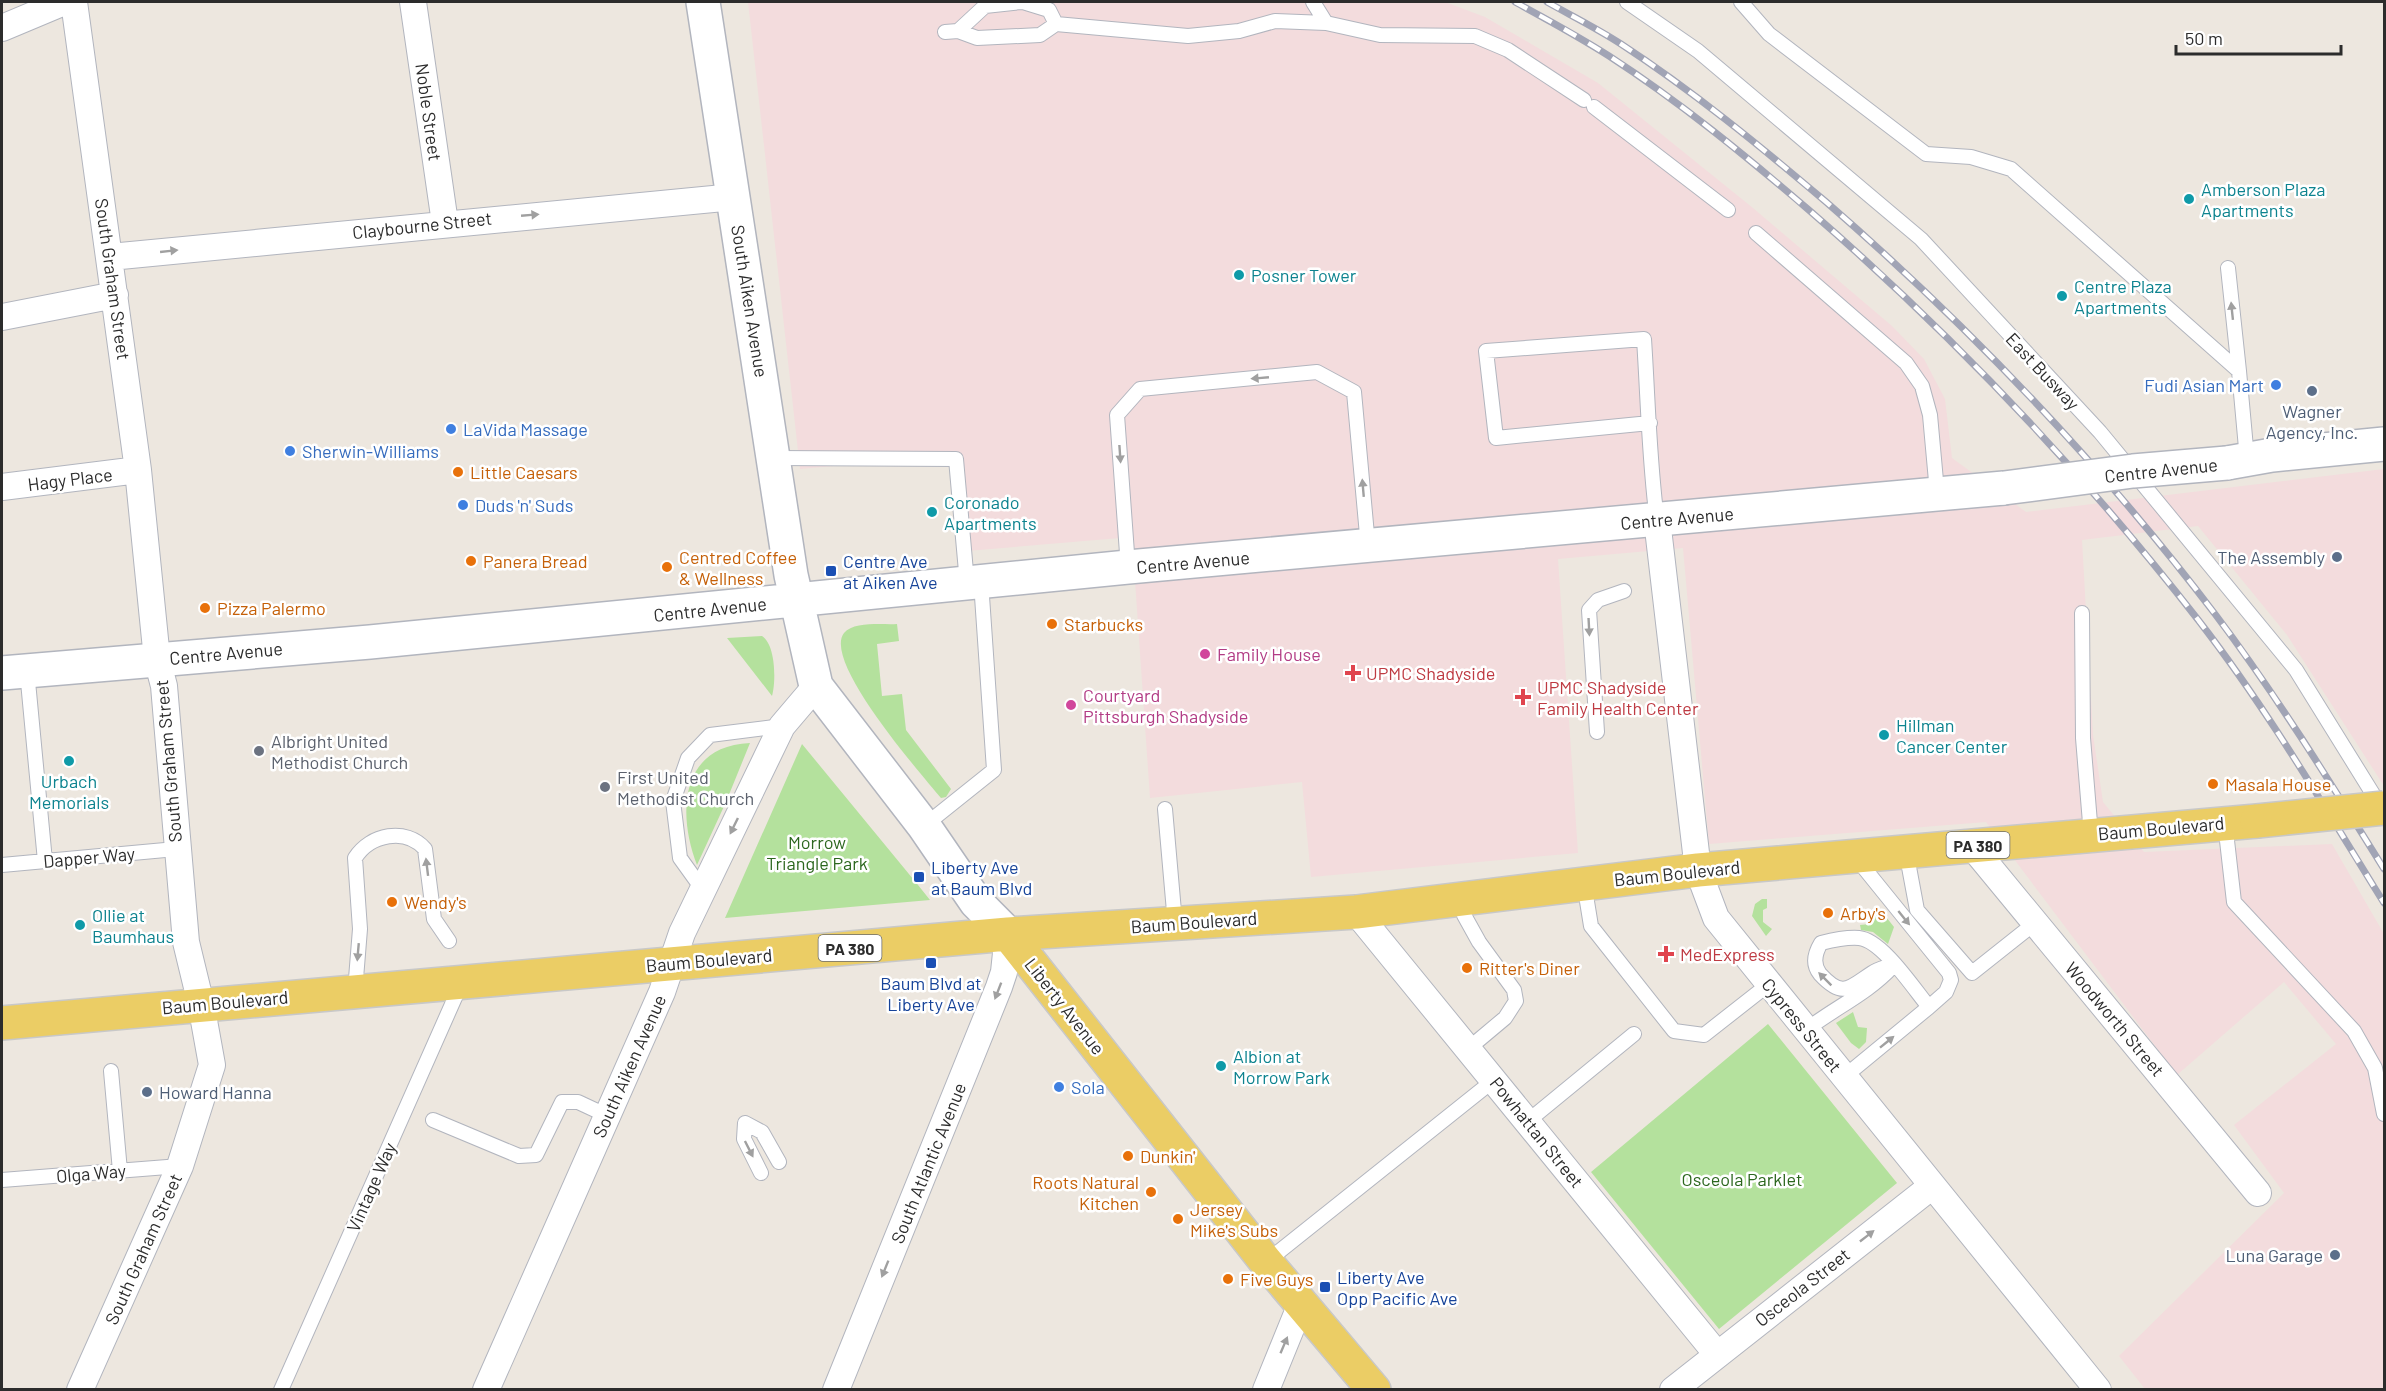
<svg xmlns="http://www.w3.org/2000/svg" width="2386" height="1391" font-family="Barlow,sans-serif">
  <rect width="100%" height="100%" fill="#ede7df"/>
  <path fill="#f3dcdd" d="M748,2H1445L1485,17L1598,83L1753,208L1892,326L1924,359L1945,399L1952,458L2026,512L2384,469V786L2287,635L2198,526L2082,540L2093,735L2103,802L2144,852L2332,844L2384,934V1389H2145L2119,1356L2284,1193L2234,1125L2336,1044L2284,982L2177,1075L1986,822L1709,844L1683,548L1558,559L1578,853L1311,877L1302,782L1150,798L1132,537L967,551L958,455L800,469Z"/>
  <path fill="#b4e19d" d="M897,624L899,641L877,644L882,696L902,694L906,730L951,789L946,797L941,798C921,774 822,661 844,633C854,621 883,625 897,624Z
    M762,636C776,645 776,682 772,696L727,638Z
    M750,743L726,802L697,865C677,813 680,746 750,743Z
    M802,744L918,885L930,900L725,918Z
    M1762,899H1767V908L1763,910V922L1772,929L1766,936L1752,916L1755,904Z
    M1883,913L1894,927L1888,944L1873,932L1861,930L1860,925L1870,924L1869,916Z
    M1853,1012L1858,1027L1867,1028L1866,1042L1859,1049L1851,1043L1836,1023Z
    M1768,1024L1897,1183L1719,1329L1591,1172Z"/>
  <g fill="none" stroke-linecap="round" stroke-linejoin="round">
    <defs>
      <path id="lane" d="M1313,2L1326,23
        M1627,2L1698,51L1921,239L2100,432L2296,670L2381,807
        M1741,2L1769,34L1926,154L1971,157L2011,169L2239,371L2247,459
        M1056,24L1188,36L1239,31L1275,21L1326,23L1380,35L1475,36L1508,50L1584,100
        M958,31L985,6L1021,2
        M945,32L958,31L977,38L1040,35L1056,24L1049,10L1023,2
        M1594,107L1728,210
        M1756,233L1906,363L1922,386L1930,415L1937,492
        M2228,268L2239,371
        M1650,423L1496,438L1486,351L1644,339C1648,399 1649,460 1657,520
        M774,458L956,459L967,583
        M1128,567L1117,415L1140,389L1317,372L1354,392L1368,546
        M2082,613L2083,738L2091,835
        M27,671L45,861
        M1597,732L1589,610L1598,600L1624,591
        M1165,809L1175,923
        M2225,823L2234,902L2354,1031L2375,1068L2384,1114
        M924,826L994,770L981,582
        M1906,851L1917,910L1972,973L2035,923
        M1856,858L1949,973L1951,980L1946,992L1929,1007C1914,989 1882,940 1859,938C1847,937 1833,940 1821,943C1815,953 1812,964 1820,974C1843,999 1849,988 1872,973C1878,969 1887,967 1894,964
        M2,865L176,849
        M1584,883L1591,926L1674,1031L1704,1035L1769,984
        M703,890L680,858L673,801L688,758L710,735L782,726
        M1460,899L1464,915L1479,942L1514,990L1516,1001L1505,1018L1468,1049
        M355,991L360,929L355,858C370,834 406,827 425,849L434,919L449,941
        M1806,1030C1836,1007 1867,994 1893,966
        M111,1071L120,1171
        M1844,1077L1929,1007
        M433,1120L519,1156L536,1155L562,1102H578L608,1116
        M1528,1121L1634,1034
        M761,1173L744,1139L745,1123L762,1132L779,1162
        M2,1180L180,1166
        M1266,1262L1494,1080
        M281,1390L461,984"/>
      <path id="street" d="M74,2L138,470L157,659L164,686L186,942L201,1004L212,1065L180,1166L80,1390
        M413,2L445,223
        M2,28L64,2
        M110,257L734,197
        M2,317L115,295
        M2,487L138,470
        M1657,520L1698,870L1716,918L2098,1390
        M1971,845L2258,1193
        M1356,912L1716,1353
        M486,1390L662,992L682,933L782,726L816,686
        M836,1390L999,987L1004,972L1008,934
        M1266,1390L1301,1304
        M1673,1390L1932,1186"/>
      <path id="secondary" d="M703,2L791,575L816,686L924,826L976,902L1008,934
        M2227,463L2272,455L2384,444
        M2,673L370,642L1128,567L2004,488"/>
      <path id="primary" d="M1008,934L1266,1262L1374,1390
        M2,1023L1008,934L1356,912L1698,870L2257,821"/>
    </defs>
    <use href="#lane" stroke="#b2b5be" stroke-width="16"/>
    <use href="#street" stroke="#b2b5be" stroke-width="28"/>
    <use href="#secondary" stroke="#b2b5be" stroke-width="36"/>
    <use href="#primary" stroke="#c8c8c8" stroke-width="36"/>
    <use href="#lane" stroke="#fff" stroke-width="14"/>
    <use href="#street" stroke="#fff" stroke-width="26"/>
    <use href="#secondary" stroke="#fff" stroke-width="33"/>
    <use href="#primary" stroke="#ebcd65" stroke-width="33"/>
    <defs>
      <path id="rail" d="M1515,2C1546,19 1578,36 1609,56C1680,102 1746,156 1810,211C1953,335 2083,472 2199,621C2268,710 2325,808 2384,903
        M1547,2C1572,16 1598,29 1621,44C1693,91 1760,146 1825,201C1968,325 2100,463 2215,614C2277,696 2330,782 2384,869"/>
    </defs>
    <use href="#rail" stroke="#a1a4b5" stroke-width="7"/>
    <use href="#rail" stroke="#fff" stroke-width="4.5" stroke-dasharray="14" stroke-linecap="butt"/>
    <defs>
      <path id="secondary-bridge" d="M2004,488L2133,471L2227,463"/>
      <path id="primary-bridge" d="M2257,821L2384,808"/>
    </defs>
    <use href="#secondary-bridge" stroke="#b2b5be" stroke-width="36" stroke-linecap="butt"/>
    <use href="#primary-bridge" stroke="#c8c8c8" stroke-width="36" stroke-linecap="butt"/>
    <use href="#secondary-bridge" stroke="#fff" stroke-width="33"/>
    <use href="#primary-bridge" stroke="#ebcd65" stroke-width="33"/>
  </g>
  <defs><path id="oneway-solid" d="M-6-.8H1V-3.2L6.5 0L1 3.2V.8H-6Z" transform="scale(1.5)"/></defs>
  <g fill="#a0a0a0">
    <use href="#oneway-solid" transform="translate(530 215) rotate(-5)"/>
    <use href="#oneway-solid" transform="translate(169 251) rotate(-6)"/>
    <use href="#oneway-solid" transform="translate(2232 311) rotate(-96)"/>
    <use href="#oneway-solid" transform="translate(1260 378) rotate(175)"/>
    <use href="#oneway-solid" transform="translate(1120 454) rotate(86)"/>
    <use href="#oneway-solid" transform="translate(1363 488) rotate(-95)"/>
    <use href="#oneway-solid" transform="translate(1589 627) rotate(87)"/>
    <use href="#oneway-solid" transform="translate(734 826) rotate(116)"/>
    <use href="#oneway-solid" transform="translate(427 867) rotate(-97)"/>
    <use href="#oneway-solid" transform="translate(1904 918) rotate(51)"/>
    <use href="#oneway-solid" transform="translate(358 952) rotate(95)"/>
    <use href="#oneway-solid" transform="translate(1825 979) rotate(-135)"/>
    <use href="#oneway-solid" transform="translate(998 991) rotate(111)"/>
    <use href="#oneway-solid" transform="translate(1887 1042) rotate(-39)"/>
    <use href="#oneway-solid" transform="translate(749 1149) rotate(63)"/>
    <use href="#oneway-solid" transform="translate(1867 1236) rotate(-38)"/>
    <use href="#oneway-solid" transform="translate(885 1269) rotate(112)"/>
    <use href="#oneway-solid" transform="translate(1284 1345) rotate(-67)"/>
  </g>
  <g fill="#0f9aa8" stroke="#fff" stroke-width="2">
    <circle cx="2189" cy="199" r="6"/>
    <circle cx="1239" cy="275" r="6"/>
    <circle cx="2062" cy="296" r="6"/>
    <circle cx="932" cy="512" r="6"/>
    <circle cx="1884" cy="735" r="6"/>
    <circle cx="69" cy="761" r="6"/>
    <circle cx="80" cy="925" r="6"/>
    <circle cx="1221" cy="1066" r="6"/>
  </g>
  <g fill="#3f7fe0" stroke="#fff" stroke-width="2">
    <circle cx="2276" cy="385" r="6"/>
    <circle cx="451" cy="429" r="6"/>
    <circle cx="290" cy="451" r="6"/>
    <circle cx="463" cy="505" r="6"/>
    <circle cx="1059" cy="1087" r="6"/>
  </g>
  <g fill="#5c6f8a" stroke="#fff" stroke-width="2">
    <circle cx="2312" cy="391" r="6"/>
    <circle cx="2337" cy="557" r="6"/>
    <circle cx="147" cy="1092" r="6"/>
    <circle cx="2335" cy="1255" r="6"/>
  </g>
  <g fill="#e8710a" stroke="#fff" stroke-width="2">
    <circle cx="458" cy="472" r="6"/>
    <circle cx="471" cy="561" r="6"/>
    <circle cx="667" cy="567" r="6"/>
    <circle cx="205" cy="608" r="6"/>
    <circle cx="1052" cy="624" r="6"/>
    <circle cx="2213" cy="784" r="6"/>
    <circle cx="392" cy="902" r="6"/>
    <circle cx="1828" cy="913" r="6"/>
    <circle cx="1467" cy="968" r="6"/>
    <circle cx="1128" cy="1156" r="6"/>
    <circle cx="1151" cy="1192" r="6"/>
    <circle cx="1178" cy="1219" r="6"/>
    <circle cx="1228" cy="1279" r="6"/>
  </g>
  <g fill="#1a4fb4" stroke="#fff" stroke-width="2">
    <rect x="825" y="565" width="12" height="12" rx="3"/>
    <rect x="913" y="871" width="12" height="12" rx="3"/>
    <rect x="925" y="957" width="12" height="12" rx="3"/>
    <rect x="1319" y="1281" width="12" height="12" rx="3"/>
  </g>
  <g fill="#d1479c" stroke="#fff" stroke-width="2">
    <circle cx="1205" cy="654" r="6"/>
    <circle cx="1071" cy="705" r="6"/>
  </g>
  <g fill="#e0444e" stroke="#fff" stroke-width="2">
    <path d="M1350 664h6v6h6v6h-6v6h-6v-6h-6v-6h6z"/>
    <path d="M1520 688h6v6h6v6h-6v6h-6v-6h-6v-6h6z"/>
    <path d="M1663 945h6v6h6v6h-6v6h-6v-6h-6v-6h6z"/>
  </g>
  <g fill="#6b7280" stroke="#fff" stroke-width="2">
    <circle cx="259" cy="751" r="6"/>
    <circle cx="605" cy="787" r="6"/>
  </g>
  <g text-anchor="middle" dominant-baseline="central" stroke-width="5" stroke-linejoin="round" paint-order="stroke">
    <g fill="#fff" stroke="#6b6b6b" stroke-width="1.5">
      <rect x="1946.5" y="832" width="63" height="26" rx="4.5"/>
      <rect x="818.5" y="935" width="63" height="26" rx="4.5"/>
    </g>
    <g font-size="16" font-weight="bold" fill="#2c2c2c">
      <text x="1978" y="845">PA 380</text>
      <text x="850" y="948">PA 380</text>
    </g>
    <g font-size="18" fill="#2c2c2c" stroke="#fff">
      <text transform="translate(429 112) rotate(82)">Noble Street</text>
      <text transform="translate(422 225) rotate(-6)">Claybourne Street</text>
      <text transform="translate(113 279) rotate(82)">South Graham Street</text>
      <text transform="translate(750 301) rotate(81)">South Aiken Avenue</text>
      <text transform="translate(2043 371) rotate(47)">East Busway</text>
      <text transform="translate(2161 470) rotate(-6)">Centre Avenue</text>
      <text transform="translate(70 479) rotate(-7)">Hagy Place</text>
      <text transform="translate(1677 518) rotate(-5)">Centre Avenue</text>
      <text transform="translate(1193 562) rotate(-5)">Centre Avenue</text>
      <text transform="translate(710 609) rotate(-6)">Centre Avenue</text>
      <text transform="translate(226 653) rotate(-5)">Centre Avenue</text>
      <text transform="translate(168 761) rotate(-95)">South Graham Street</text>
      <text transform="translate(2161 828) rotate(-5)">Baum Boulevard</text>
      <text transform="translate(89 857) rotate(-5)">Dapper Way</text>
      <text transform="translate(1677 873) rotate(-6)">Baum Boulevard</text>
      <text transform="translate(1194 922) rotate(-4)">Baum Boulevard</text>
      <text transform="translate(709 960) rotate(-5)">Baum Boulevard</text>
      <text transform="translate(225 1002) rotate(-5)">Baum Boulevard</text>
      <text transform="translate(1065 1006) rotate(52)">Liberty Avenue</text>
      <text transform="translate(2115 1019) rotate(50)">Woodworth Street</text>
      <text transform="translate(1802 1025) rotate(51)">Cypress Street</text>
      <text transform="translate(629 1066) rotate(-66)">South Aiken Avenue</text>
      <text transform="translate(1537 1132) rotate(51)">Powhattan Street</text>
      <text transform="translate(928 1163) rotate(-68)">South Atlantic Avenue</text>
      <text transform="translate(91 1173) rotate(-5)">Olga Way</text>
      <text transform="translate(371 1187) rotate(-66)">Vintage Way</text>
      <text transform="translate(143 1249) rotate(-66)">South Graham Street</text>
      <text transform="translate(1802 1287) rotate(-38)">Osceola Street</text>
    </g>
    <g font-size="18" fill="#0d838f" stroke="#fff" text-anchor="start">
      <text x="2201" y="189">Amberson Plaza<tspan x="2201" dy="21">Apartments</tspan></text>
      <text x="1251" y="275">Posner Tower</text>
      <text x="2074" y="286">Centre Plaza<tspan x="2074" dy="21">Apartments</tspan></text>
      <text x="944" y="502">Coronado<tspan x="944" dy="21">Apartments</tspan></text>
      <text x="1896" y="725">Hillman<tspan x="1896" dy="21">Cancer Center</tspan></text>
      <text x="69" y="781" text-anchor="middle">Urbach<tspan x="69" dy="21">Memorials</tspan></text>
      <text x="92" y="915">Ollie at<tspan x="92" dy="21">Baumhaus</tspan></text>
      <text x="1233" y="1056">Albion at<tspan x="1233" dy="21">Morrow Park</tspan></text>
    </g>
    <g font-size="18" fill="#366cbe" stroke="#fff" text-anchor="start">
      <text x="2264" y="385" text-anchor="end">Fudi Asian Mart</text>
      <text x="463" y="429">LaVida Massage</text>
      <text x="302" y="451">Sherwin-Williams</text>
      <text x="475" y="505">Duds 'n' Suds</text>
      <text x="1071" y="1087">Sola</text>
    </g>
    <g font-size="18" fill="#4e5e75" stroke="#fff" text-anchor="end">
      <text x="2312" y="411" text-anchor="middle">Wagner<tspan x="2312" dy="21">Agency, Inc.</tspan></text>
      <text x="2325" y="557">The Assembly</text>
      <text x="159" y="1092" text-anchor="start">Howard Hanna</text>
      <text x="2323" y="1255">Luna Garage</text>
    </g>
    <g font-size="18" fill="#c56008" stroke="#fff" text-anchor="start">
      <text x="470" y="472">Little Caesars</text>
      <text x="679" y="557">Centred Coffee<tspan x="679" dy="21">&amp; Wellness</tspan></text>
      <text x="483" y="561">Panera Bread</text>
      <text x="217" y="608">Pizza Palermo</text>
      <text x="1064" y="624">Starbucks</text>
      <text x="2225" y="784">Masala House</text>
      <text x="404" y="902">Wendy's</text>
      <text x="1840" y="913">Arby's</text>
      <text x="1479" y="968">Ritter's Diner</text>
      <text x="1140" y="1156">Dunkin'</text>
      <text x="1139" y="1182" text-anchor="end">Roots Natural<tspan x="1139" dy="21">Kitchen</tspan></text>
      <text x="1190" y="1209">Jersey<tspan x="1190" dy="21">Mike's Subs</tspan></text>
      <text x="1240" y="1279">Five Guys</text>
    </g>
    <g font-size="18" fill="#164399" stroke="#fff" text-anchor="start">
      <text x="843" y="561">Centre Ave<tspan x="843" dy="21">at Aiken Ave</tspan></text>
      <text x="931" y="867">Liberty Ave<tspan x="931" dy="21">at Baum Blvd</tspan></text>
      <text x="931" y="983" text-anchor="middle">Baum Blvd at<tspan x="931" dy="21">Liberty Ave</tspan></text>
      <text x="1337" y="1277">Liberty Ave<tspan x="1337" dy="21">Opp Pacific Ave</tspan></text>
    </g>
    <g font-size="18" fill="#b23c85" stroke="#fff" text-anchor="start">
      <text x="1217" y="654">Family House</text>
      <text x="1083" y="695">Courtyard<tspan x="1083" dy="21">Pittsburgh Shadyside</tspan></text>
    </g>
    <g font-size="18" fill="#be3a42" stroke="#fff" text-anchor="start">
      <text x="1366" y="673">UPMC Shadyside</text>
      <text x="1537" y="687">UPMC Shadyside<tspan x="1537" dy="21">Family Health Center</tspan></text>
      <text x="1680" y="954">MedExpress</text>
    </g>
    <g font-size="18" fill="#5b616d" stroke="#fff" text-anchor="start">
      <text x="271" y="741">Albright United<tspan x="271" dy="21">Methodist Church</tspan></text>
      <text x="617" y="777">First United<tspan x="617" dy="21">Methodist Church</tspan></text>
    </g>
    <g font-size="18" fill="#2c671e" stroke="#fff">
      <text x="817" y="842">Morrow<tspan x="817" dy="21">Triangle Park</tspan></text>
      <text x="1742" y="1179">Osceola Parklet</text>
    </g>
  </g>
  <rect width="2386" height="1391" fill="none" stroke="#2c2c2c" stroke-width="6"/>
  <path d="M2176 45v9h165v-9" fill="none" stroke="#2c2c2c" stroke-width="3"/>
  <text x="2185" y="45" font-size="18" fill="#2c2c2c" stroke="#ffffff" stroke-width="4.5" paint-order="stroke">50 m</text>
</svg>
